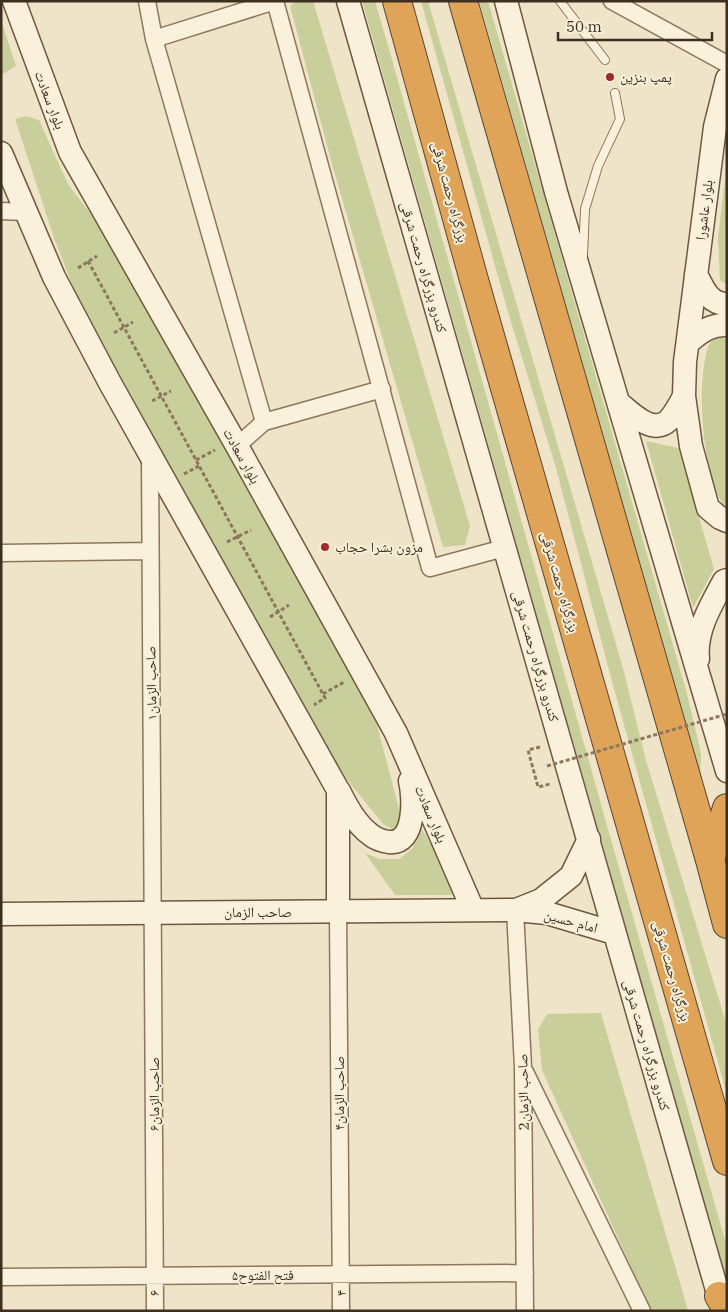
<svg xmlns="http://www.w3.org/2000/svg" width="728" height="1312" font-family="'IBM Plex Serif','Noto Naskh Arabic',serif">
  <rect width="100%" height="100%" fill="#f0e4c8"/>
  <path fill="#c9cf9b" d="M296,1H313L470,526L465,545L443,547L332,164L290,6Z
    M362,1H375L389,49L606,822L727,1247V1282Z
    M421,1H428L623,668L646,760L727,1026V1095L611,678L556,468L508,312Z
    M479,1H488L686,690L701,753L700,784L611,462Z
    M1,20L16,66L1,75Z
    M26,116L39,120L68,184L104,232L281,540L377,725L402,820L396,831L384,825L325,753L86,320L54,238L15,119Z
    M727,162V285L720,280L718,238Z
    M719,337L727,339V506H724C702,474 694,375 711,340Z
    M646,441L679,448L714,569L693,608Z
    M418,823L457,888L453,895H395L365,853L380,859H399L413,848Z
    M601,1013L683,1293L688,1311H651L542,1070L538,1030L547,1014Z"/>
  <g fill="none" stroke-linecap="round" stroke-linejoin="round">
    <defs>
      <path id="lane" d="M560,1L605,60
        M583,256L585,209L598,166L620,119L615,93"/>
      <path id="street" d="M147,1L154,39L264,422L382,389
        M275,1L430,568L504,548
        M612,1L727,64
        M154,39L275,1
        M1,211L25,212
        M237,446L264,422
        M150,456L155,1311
        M1,553L150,551
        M515,910L523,1067L525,1311
        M338,912L341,1311
        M525,1072L642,1311
        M1,1277L525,1273"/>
      <path id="secondary" d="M14,1L70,152L237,446L396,733L473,910
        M348,1L723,1311
        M506,1L556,192L727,771
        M727,79L715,127L685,362L684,396L691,446L708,508L720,518L727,521
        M1,153L54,277L110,383L338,790V912
        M696,274C703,288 709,304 727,304
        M688,343C700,332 711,324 727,325
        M619,403C631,413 653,436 669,420C675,413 680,404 684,396
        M698,659C695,631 711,605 724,581L727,580
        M339,791C347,807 356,824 371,835C376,839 382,841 389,842C416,845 414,797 410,781
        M516,910L541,900L571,876L589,839
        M1,914L515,910L547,913L614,933"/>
      <path id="highway" d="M397,1L474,280L727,1161
        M463,1L710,860L727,924
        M710,860L727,808
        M719,1296L727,1308"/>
    </defs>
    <use href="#lane" stroke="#8d765c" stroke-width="10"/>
    <use href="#street" stroke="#8d765c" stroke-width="19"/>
    <use href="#secondary" stroke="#6f573f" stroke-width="25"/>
    <use href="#highway" stroke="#5b4430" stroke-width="30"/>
    <path stroke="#8d765c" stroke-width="3" stroke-dasharray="4 2.5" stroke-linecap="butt" d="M88,261L325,698L314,705
      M78,268L97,256
      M114,333L133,322
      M152,401L171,391
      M196,460L215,450
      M184,474L199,466
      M227,542L251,530
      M270,617L289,605
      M323,694L344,682
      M540,747L528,750L538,787L550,784"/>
    <use href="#lane" stroke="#faf1dc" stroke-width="8"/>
    <use href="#street" stroke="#faf1dc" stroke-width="16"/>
    <use href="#secondary" stroke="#faf1dc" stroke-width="22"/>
    <use href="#highway" stroke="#e0a458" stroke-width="28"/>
    <path stroke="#8d765c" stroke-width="3" stroke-dasharray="4 2.5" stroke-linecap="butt" d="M547,766L727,714"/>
  </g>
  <g fill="#9e2a2b" stroke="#f7eed8" stroke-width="2">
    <circle cx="610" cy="77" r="5"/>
    <circle cx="325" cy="547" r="5"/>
  </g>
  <g text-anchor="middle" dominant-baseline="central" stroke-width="4" stroke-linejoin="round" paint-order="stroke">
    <g font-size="14" fill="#3d2e20" stroke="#f7eed8" text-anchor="start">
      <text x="620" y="77">پمپ بنزین</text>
      <text x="335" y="547">مزون بشرا حجاب</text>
    </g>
    <g font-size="14" fill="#3d2e20" stroke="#f7eed8">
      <text transform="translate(50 100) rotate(69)">بلوار سعادت</text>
      <text transform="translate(450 192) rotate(75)">بزرگراه رحمت شرقی</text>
      <text transform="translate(704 210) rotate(-83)">بلوار عاشورا</text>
      <text transform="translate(424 267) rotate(74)">کندرو بزرگراه رحمت شرقی</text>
      <text transform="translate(242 456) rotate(61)">بلوار سعادت</text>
      <text transform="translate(560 582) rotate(74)">بزرگراه رحمت شرقی</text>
      <text transform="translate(536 656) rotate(74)">کندرو بزرگراه رحمت شرقی</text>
      <text transform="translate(151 683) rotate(-91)">صاحب الزمان۱</text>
      <text transform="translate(431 814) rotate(67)">بلوار سعادت</text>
      <text x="258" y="912">صاحب الزمان</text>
      <text transform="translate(571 921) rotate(15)">امام حسین</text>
      <text transform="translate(672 971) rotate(74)">بزرگراه رحمت شرقی</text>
      <text transform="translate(647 1045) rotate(74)">کندرو بزرگراه رحمت شرقی</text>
      <text transform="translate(523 1092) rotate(-91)">2صاحب الزمان</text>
      <text transform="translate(339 1093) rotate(-90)">صاحب الزمان۴</text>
      <text transform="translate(154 1094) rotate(-90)">صاحب الزمان۶</text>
      <text x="263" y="1275">فتح الفتوح۵</text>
      <text transform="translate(154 1293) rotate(-91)">۶</text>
      <text transform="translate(341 1293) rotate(-91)">۴</text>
    </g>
  </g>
  <rect width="728" height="1312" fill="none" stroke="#3d2e20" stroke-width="5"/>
  <path d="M558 32v8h154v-8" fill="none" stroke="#3d2e20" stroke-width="2.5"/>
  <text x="566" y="32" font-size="15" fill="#3d2e20" stroke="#f7eed8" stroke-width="4" paint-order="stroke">50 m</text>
</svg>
